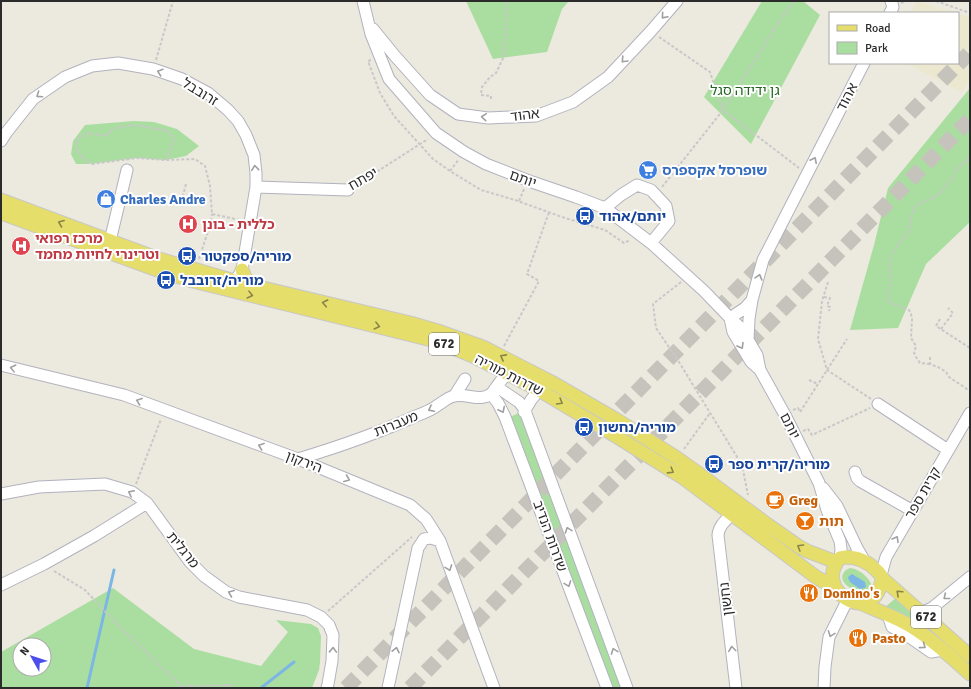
<svg xmlns="http://www.w3.org/2000/svg" width="971" height="689" font-family="Signika,'Noto Sans Hebrew',sans-serif">
  <rect width="100%" height="100%" fill="#ece9df"/>
  <path fill="#ece8d0" d="M917,1L956,13H910Z
    M958,14L970,17V80L962,92L905,63H958Z"/>
  <path fill="#aadea0" fill-rule="evenodd" d="M466,1H569L562,9L547,52L493,59Z
    M762,1H803L820,15L751,144L704,97Z
    M970,88V222L926,264L898,328L850,330L874,245L888,188Z
    M134,121L154,122L177,129L199,146L186,156L166,160L137,158L89,164H76L71,154L73,141L85,125Z
    M521,412L623,688H610L510,417Z
    M850,568C864,569 884,592 862,594C853,590 834,581 846,570Z
    M113,588L194,649L261,666L288,632L276,620L311,624L318,628L321,636L320,662L319,670L312,688H1V652ZM20,645H44V669H20Z
    M898,596L938,632L933,638L883,609Z"/>
  <path fill="#7bb6e5" d="M852,574L865,582L866,587L864,588L860,589L850,582L848,578L849,576Z"/>
  <g fill="none" stroke-linecap="round" stroke-linejoin="round">
    <path stroke="#7bb6e5" stroke-width="3" d="M87,688L114,570
      M261,688L294,662"/>
    <path stroke="#c5c3bb" stroke-width="15" stroke-dasharray="15 8" stroke-linecap="butt" d="M346,688L970,52
      M410,688L970,119"/>
    <defs>
      <path id="minor" d="M363,1L371,34L389,79L436,133L464,152L486,164L532,182L576,197L605,208L651,243L704,291L730,318L741,328L757,355L760,370L785,415L819,483L827,510L840,541L841,549L840,558
        M890,13L893,7L891,1
        M373,29L395,56L430,95L458,114L488,118L536,116L573,102L608,77L651,31L677,1
        M1,141L6,133L33,99L65,77L92,66L118,63L153,69L182,79L208,93L228,110L238,121L246,135L254,155L256,173V187L242,270L237,278
        M256,187L348,190
        M605,208L621,195L637,185L651,190L666,206L669,221L651,243
        M110,241L127,170
        M730,318L745,308L752,300L763,260L864,63
        M730,318L733,332L751,362L760,370
        M748,340L749,319L752,300
        M1,365L124,395L298,459L410,505L426,519L440,541L494,688
        M514,370C504,374 498,385 492,393L494,398L498,403L505,417L607,688
        M497,387L519,402L524,408L627,688
        M455,395L465,379
        M878,404L948,450
        M524,412L531,400L539,390
        M298,459C338,447 378,433 416,416C424,413 432,410 438,405C443,402 446,399 451,397C465,391 480,404 492,393
        M855,472L857,478L860,481L913,511
        M823,488L837,506L857,548L865,562
        M1,494L39,487L105,484L132,492L147,503L190,562L204,576L226,592L239,597L307,610L321,617L329,625L333,635L332,661L328,684L327,688
        M731,515C725,521 719,526 718,535L736,688
        M881,575L886,557L970,413
        M1,585L44,564L94,536L147,503
        M919,611H925L932,608L970,577
        M888,615L892,627L905,634L931,652L943,650
        M388,688L418,548L424,539L431,538L440,541
        M824,688L825,667L829,637L847,601L846,599"/>
      <path id="major" d="M1,200L159,259L241,283L410,323L441,332L483,347L555,384L617,420L677,458L698,473L768,525L798,546L807,551L836,562
        M1,213L160,271L193,281L436,341L473,356L539,390L606,430L682,477L816,577L835,588
        M242,270L245,277L250,285
        M846,557C858,557 868,562 876,570C883,576 883,579 880,587C867,624 813,589 840,558Z
        M882,578L970,656
        M860,603C876,610 893,616 909,625C931,638 951,657 970,674"/>
    </defs>
    <use href="#minor" stroke="#b2b2be" stroke-width="13"/>
    <use href="#major" stroke="#c8c8c8" stroke-width="15"/>
    <path stroke="#c8c8c8" stroke-width="2" stroke-dasharray="3 2" stroke-linecap="butt" d="M936,1L970,13
      M901,3L906,1
      M659,37L710,72L723,110L799,168
      M156,60L173,1
      M371,60L368,61L380,93L394,116L433,159L450,171L481,190L515,200L562,217L605,230L624,243L630,240
      M491,99V96L481,95L482,87L490,77L496,73L504,56L507,1
      M166,160L174,139L168,131L134,125L116,128L104,136L88,133L78,139L76,150L84,159L92,164L137,158L166,160L195,159L205,166L210,186L212,214L240,220
      M450,171L459,159
      M186,184L182,199L189,200
      M356,185L428,139
      M662,187L723,110L781,19L794,1
      M519,201L524,189
      M199,259L211,222L212,214
      M681,282L653,304L656,328L679,362L742,465L748,495
      M828,282L822,301L818,339L827,370L871,399
      M824,297L830,298L827,306L830,307L829,311
      M940,319L936,326L970,348
      M941,329L953,313L948,308
      M504,346L539,281L527,274L549,212
      M930,357V364L940,368L946,372L949,377L970,391
      M930,364L920,363L916,357L914,353L916,346L911,338L912,319L911,314L909,310L888,302V291L890,285L891,278L889,266L891,255L898,245L906,236L909,229L911,217L914,209L918,204L933,198L940,193L951,180L957,169L970,157
      M809,380L818,384
      M793,410L798,408L800,412L847,339
      M803,431L808,429L812,435L870,408
      M684,449L710,413
      M136,484L161,419
      M54,571L85,590L119,626L181,686L232,685L227,688
      M328,611L412,537"/>
    <use href="#minor" stroke="#fff" stroke-width="11"/>
    <use href="#major" stroke="#e6de6a" stroke-width="13"/>
  </g>
  <defs><path id="oneway-chevron" d="M-2-3.5L2.5 0L-2 3.5" fill="none" stroke-width="1.6" stroke-linecap="round" stroke-linejoin="round"/></defs>
  <g stroke="#a0a0a0">
    <use href="#oneway-chevron" transform="translate(664 16) rotate(131)"/>
    <use href="#oneway-chevron" transform="translate(624 60) rotate(133)"/>
    <use href="#oneway-chevron" transform="translate(160 72) rotate(-161)"/>
    <use href="#oneway-chevron" transform="translate(39 95) rotate(146)"/>
    <use href="#oneway-chevron" transform="translate(484 117) rotate(-175)"/>
    <use href="#oneway-chevron" transform="translate(814 160) rotate(-63)"/>
    <use href="#oneway-chevron" transform="translate(255 168) rotate(-96)"/>
    <use href="#oneway-chevron" transform="translate(759 277) rotate(-74)"/>
    <use href="#oneway-chevron" transform="translate(741 346) rotate(59)"/>
    <use href="#oneway-chevron" transform="translate(13 368) rotate(-166)"/>
    <use href="#oneway-chevron" transform="translate(139 401) rotate(-160)"/>
    <use href="#oneway-chevron" transform="translate(431 409) rotate(153)"/>
    <use href="#oneway-chevron" transform="translate(502 410) rotate(63)"/>
    <use href="#oneway-chevron" transform="translate(261 446) rotate(-160)"/>
    <use href="#oneway-chevron" transform="translate(347 479) rotate(22)"/>
    <use href="#oneway-chevron" transform="translate(131 493) rotate(-153)"/>
    <use href="#oneway-chevron" transform="translate(568 530) rotate(-110)"/>
    <use href="#oneway-chevron" transform="translate(896 539) rotate(-60)"/>
    <use href="#oneway-chevron" transform="translate(449 568) rotate(70)"/>
    <use href="#oneway-chevron" transform="translate(568 584) rotate(70)"/>
    <use href="#oneway-chevron" transform="translate(231 593) rotate(-158)"/>
    <use href="#oneway-chevron" transform="translate(946 597) rotate(141)"/>
    <use href="#oneway-chevron" transform="translate(831 634) rotate(111)"/>
    <use href="#oneway-chevron" transform="translate(923 646) rotate(36)"/>
    <use href="#oneway-chevron" transform="translate(732 649) rotate(-97)"/>
    <use href="#oneway-chevron" transform="translate(333 650) rotate(-88)"/>
    <use href="#oneway-chevron" transform="translate(396 650) rotate(-78)"/>
    <use href="#oneway-chevron" transform="translate(614 651) rotate(-110)"/>
  </g>
  <g stroke="#88844a">
    <use href="#oneway-chevron" transform="translate(61 223) rotate(-159)"/>
    <use href="#oneway-chevron" transform="translate(250 295) rotate(14)"/>
    <use href="#oneway-chevron" transform="translate(325 303) rotate(-168)"/>
    <use href="#oneway-chevron" transform="translate(377 326) rotate(14)"/>
    <use href="#oneway-chevron" transform="translate(503 357) rotate(-152)"/>
    <use href="#oneway-chevron" transform="translate(560 402) rotate(31)"/>
    <use href="#oneway-chevron" transform="translate(671 471) rotate(32)"/>
    <use href="#oneway-chevron" transform="translate(800 547) rotate(-149)"/>
    <use href="#oneway-chevron" transform="translate(899 593) rotate(-137)"/>
  </g>
  <defs>
    <symbol id="supermarket-disc" viewBox="-11 -11 22 22"><circle r="9.5" fill="#3f7fe0" stroke="#fff"/><path d="M-6-5.5h2.5l.6 2H6L4.5 2H-2.5L-4.4-4H-6ZM-1.5 3.2a1.3 1.3 0 1 0 .1 0ZM3 3.2a1.3 1.3 0 1 0 .1 0Z" fill="#fff"/></symbol>
    <symbol id="shop-disc" viewBox="-11 -11 22 22"><circle r="9.5" fill="#3f7fe0" stroke="#fff"/><path d="M-5-2.5h2.3a2.7 3.5 0 0 1 5.4 0H5L5.5 6h-11ZM-1.5-2.5h3a1.5 2.3 0 0 0-3 0Z" fill="#fff"/></symbol>
    <symbol id="bus-disc" viewBox="-11 -11 22 22"><circle r="9.5" fill="#1a4fb4" stroke="#fff"/><path d="M-5-6H5V4H4V6H2V4H-2V6H-4V4H-5ZM-3.5-4V0h7V-4ZM-3.5 1.2v1.5H-2V1.2ZM2 1.2v1.5H3.5V1.2Z" fill="#fff"/></symbol>
    <symbol id="hospital-disc" viewBox="-11 -11 22 22"><circle r="9.5" fill="#e0444e" stroke="#fff"/><path d="M-5-5h3v3.5h4V-5h3V5h-3V1.5h-4V5h-3Z" fill="#fff"/></symbol>
    <symbol id="cafe-disc" viewBox="-11 -11 22 22"><circle r="9.5" fill="#e8710a" stroke="#fff"/><path d="M-5.5-4.5H6V0H3Q3 3.5 0 3.5H-2.5Q-5.5 3.5-5.5 0ZM3-3.2v2h1.7v-2ZM-6 4.5H4V6H-6Z" fill="#fff"/></symbol>
    <symbol id="bar-disc" viewBox="-11 -11 22 22"><circle r="9.5" fill="#e8710a" stroke="#fff"/><path d="M-6-5H6L.8 .8V4.5H3.5V6h-7V4.5H-.8V.8Z" fill="#fff"/></symbol>
    <symbol id="restaurant-disc" viewBox="-11 -11 22 22"><circle r="9.5" fill="#e8710a" stroke="#fff"/><path d="M-5-6h1v4h1v-4h1v4h1v-4h1v5L-1.5 .5V6h-2V.5L-5-1ZM5-6V6H3V1.5H1.5Q1.5-4 5-6Z" fill="#fff"/></symbol>
  </defs>
  <g fill-rule="evenodd">
    <use href="#supermarket-disc" x="637" y="159" width="22" height="22"/>
    <use href="#shop-disc" x="95" y="188" width="22" height="22"/>
    <use href="#bus-disc" x="574" y="205" width="22" height="22"/>
    <use href="#hospital-disc" x="177" y="213" width="22" height="22"/>
    <use href="#hospital-disc" x="10" y="235" width="22" height="22"/>
    <use href="#bus-disc" x="176" y="245" width="22" height="22"/>
    <use href="#bus-disc" x="155" y="269" width="22" height="22"/>
    <use href="#bus-disc" x="573" y="416" width="22" height="22"/>
    <use href="#bus-disc" x="703" y="453" width="22" height="22"/>
    <use href="#cafe-disc" x="764" y="489" width="22" height="22"/>
    <use href="#bar-disc" x="794" y="510" width="22" height="22"/>
    <use href="#restaurant-disc" x="798" y="582" width="22" height="22"/>
    <use href="#restaurant-disc" x="847" y="627" width="22" height="22"/>
  </g>
  <g text-anchor="middle" dominant-baseline="central" stroke-width="4" stroke-linejoin="round" paint-order="stroke">
    <g fill="#fff" stroke="#6b6b6b" stroke-width="1">
      <rect x="429" y="333" width="30" height="22" rx="3"/>
      <rect x="911" y="606" width="30" height="22" rx="3"/>
    </g>
    <g font-size="13" font-weight="bold" fill="#2b2b2b">
      <text x="444" y="344">672</text>
      <text x="926" y="617">672</text>
    </g>
    <g font-size="14" fill="#236420" stroke="#fff">
      <text x="745" y="90">גן ידידה סגל</text>
    </g>
    <g font-size="14" fill="#2b2b2b" stroke="#fff">
      <text transform="translate(200 92) rotate(32)">זרובבל</text>
      <text transform="translate(847 97) rotate(-63)">אהוד</text>
      <text transform="translate(525 115) rotate(-7)">אהוד</text>
      <text transform="translate(363 179) rotate(-30)">יפתח</text>
      <text transform="translate(523 179) rotate(20)">יותם</text>
      <text transform="translate(509 375) rotate(27)">שדרות מוריה</text>
      <text transform="translate(396 424) rotate(-22)">מעברות</text>
      <text transform="translate(790 426) rotate(63)">יותם</text>
      <text transform="translate(304 462) rotate(21)">הירקון</text>
      <text transform="translate(923 493) rotate(-60)">קרית ספר</text>
      <text transform="translate(550 536) rotate(70)">שדרות הנדיב</text>
      <text transform="translate(183 550) rotate(51)">מרגלית</text>
      <text transform="translate(726 599) rotate(-97)">נחשון</text>
    </g>
    <g font-size="14" font-weight="bold" fill="#366cbe" stroke="#fff" text-anchor="start">
      <text x="662" y="170">שופרסל אקספרס</text>
      <text x="120" y="199">Charles Andre</text>
    </g>
    <g font-size="14" font-weight="bold" fill="#164399" stroke="#fff" text-anchor="start">
      <text x="599" y="216">יותם/אהוד</text>
      <text x="201" y="256">מוריה/ספקטור</text>
      <text x="180" y="280">מוריה/זרובבל</text>
      <text x="598" y="427">מוריה/נחשון</text>
      <text x="728" y="464">מוריה/קרית ספר</text>
    </g>
    <g font-size="14" font-weight="bold" fill="#be3a42" stroke="#fff" text-anchor="start">
      <text x="202" y="224">כללית - בונן</text>
      <text x="35" y="238">מרכז רפואי<tspan x="35" dy="16">וטרינרי לחיות מחמד</tspan></text>
    </g>
    <g font-size="14" font-weight="bold" fill="#c56008" stroke="#fff" text-anchor="start">
      <text x="789" y="500">Greg</text>
      <text x="819" y="521">תות</text>
      <text x="823" y="593">Domino's</text>
      <text x="872" y="638">Pasto</text>
    </g>
  </g>
  <rect width="971" height="689" fill="none" stroke="#2b2b2b" stroke-width="4"/>
  <rect x="829" y="12" width="130" height="52" fill="#ffffff" stroke="#aaaaaa"/>
  <rect x="837" y="25" width="20" height="6" fill="#e6de6a" stroke="#aaaaaa"/>
  <text x="865" y="32" font-size="12" fill="#2b2b2b">Road</text>
  <rect x="837" y="42" width="20" height="12" fill="#aadea0" stroke="#aaaaaa"/>
  <text x="865" y="52" font-size="12" fill="#2b2b2b">Park</text>
  <g transform="translate(32 657) rotate(309)"><circle r="19" fill="#ffffff" stroke="#aaaaaa"/>
  <path d="M0-3L7 15L0 10L-7 15Z" fill="#4c4eec"/>
  <text y="-6" font-size="11" font-weight="bold" text-anchor="middle" fill="#2b2b2b">N</text>
  </g>
</svg>
